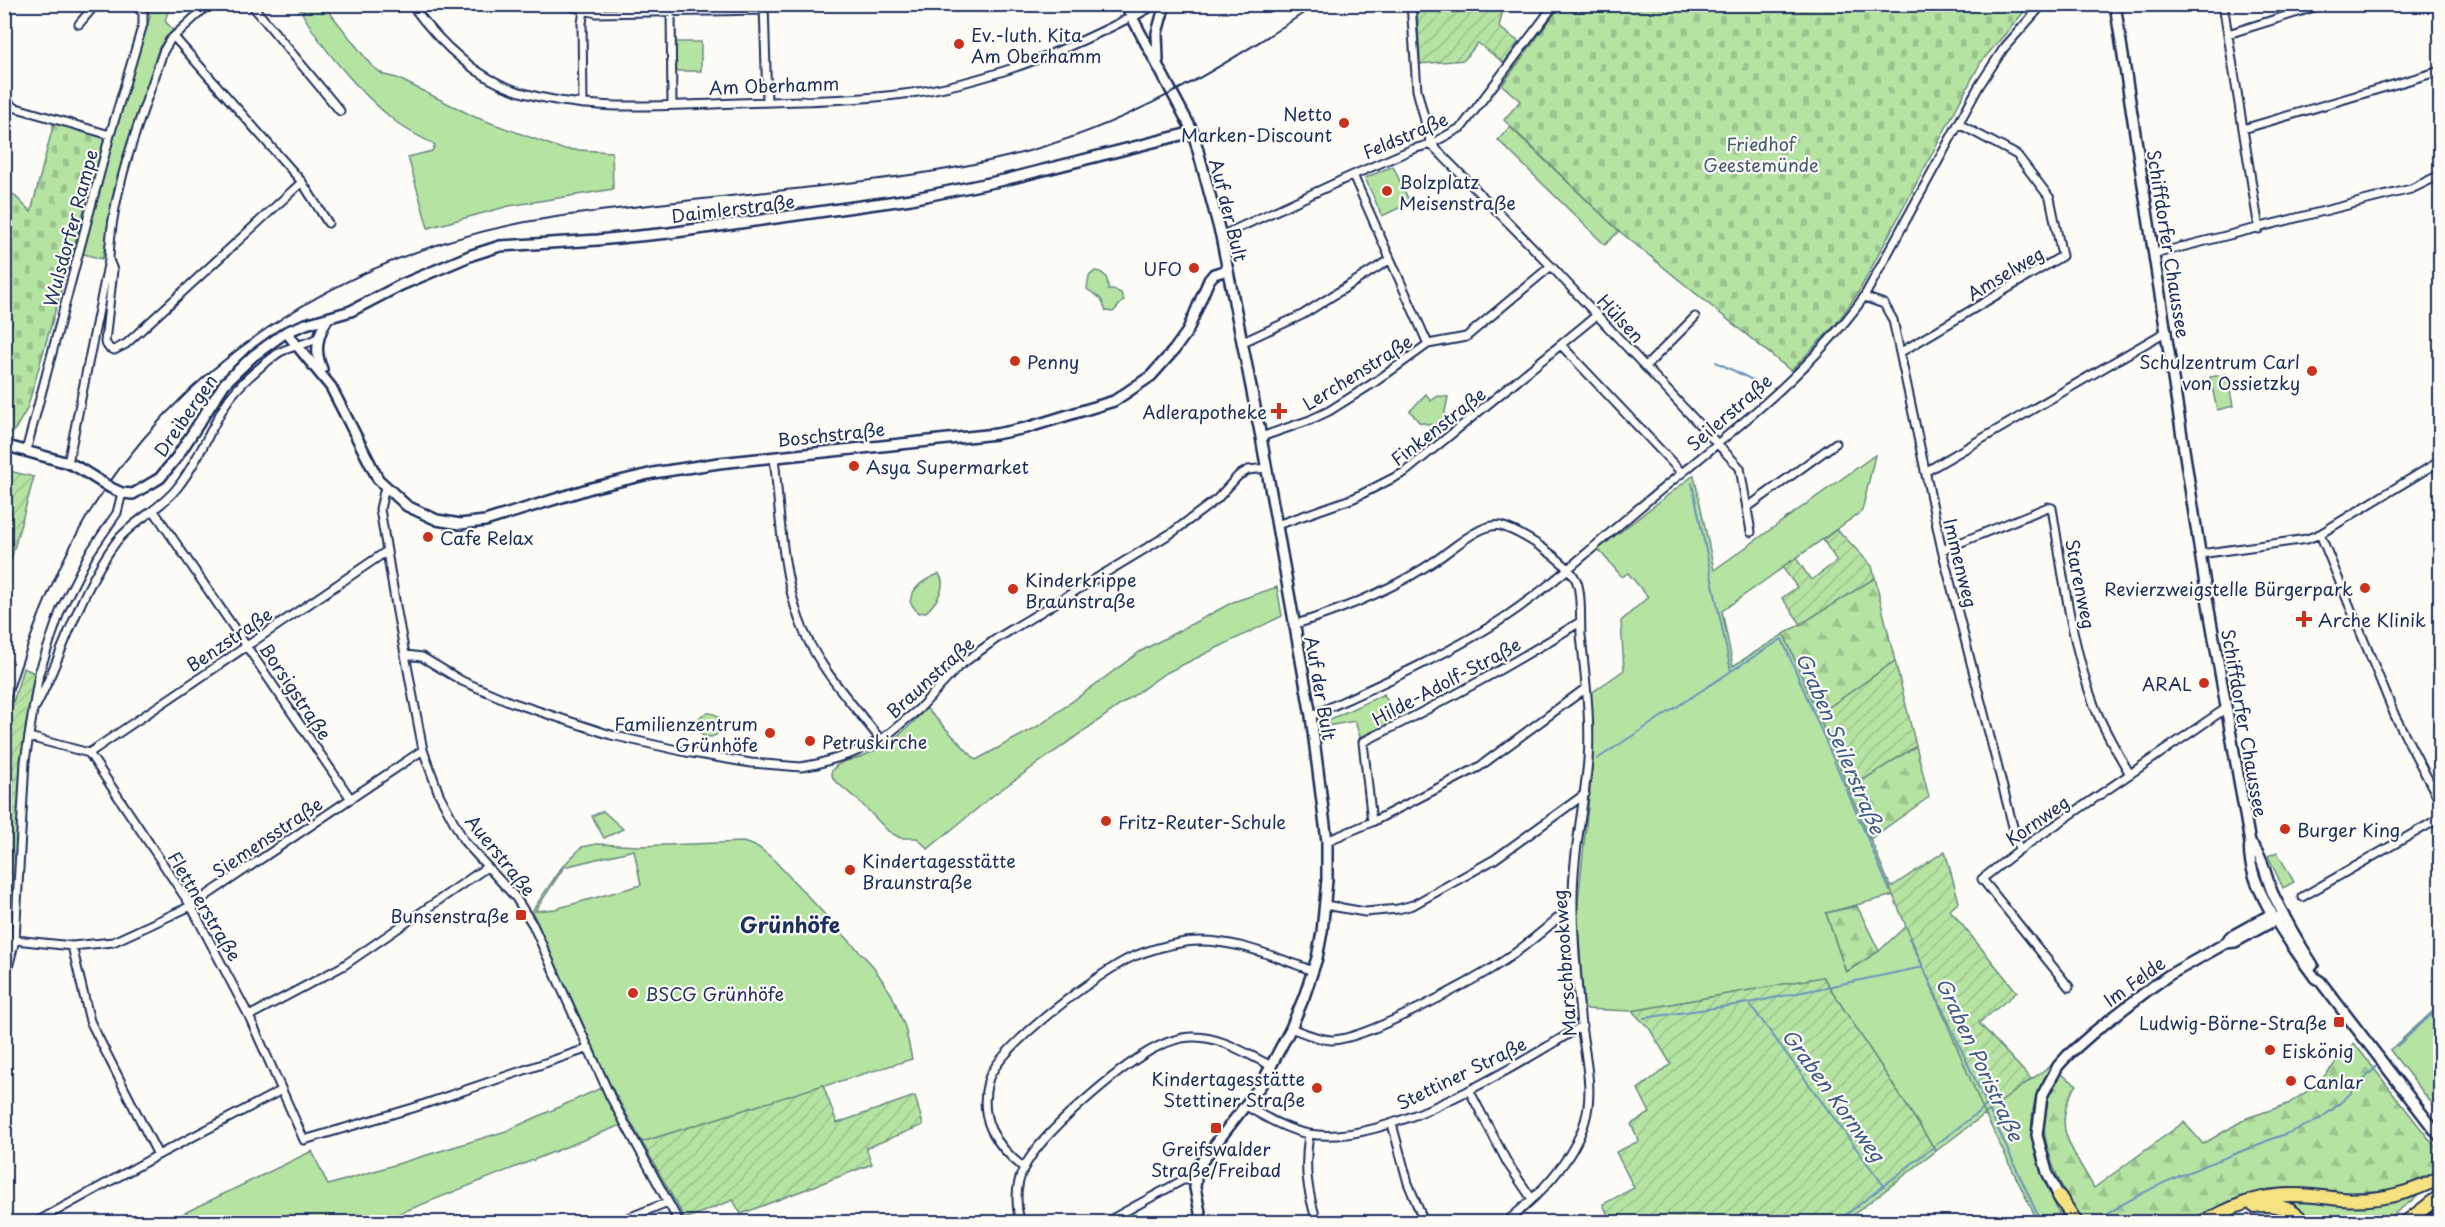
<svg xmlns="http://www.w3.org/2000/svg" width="2445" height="1227" font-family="'Playpen Sans',sans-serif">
  <defs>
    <pattern id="forest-firs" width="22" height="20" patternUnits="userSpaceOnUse" patternTransform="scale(1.5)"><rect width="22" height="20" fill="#b5e3a2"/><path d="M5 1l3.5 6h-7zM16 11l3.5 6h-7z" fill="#9bc38e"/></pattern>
    <pattern id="cemetery-stones" width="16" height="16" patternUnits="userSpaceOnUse" patternTransform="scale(1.5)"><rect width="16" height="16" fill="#b5e3a2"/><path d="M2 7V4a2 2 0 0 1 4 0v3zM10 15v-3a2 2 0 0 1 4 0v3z" fill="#9bc38e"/></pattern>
    <pattern id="garden-furrows" width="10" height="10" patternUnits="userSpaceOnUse" patternTransform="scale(1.5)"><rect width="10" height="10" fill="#b5e3a2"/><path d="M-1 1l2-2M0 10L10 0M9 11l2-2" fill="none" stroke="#9bc38e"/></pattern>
  </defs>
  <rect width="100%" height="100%" fill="#fdfcf7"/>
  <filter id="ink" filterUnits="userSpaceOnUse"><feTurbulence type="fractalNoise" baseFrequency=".0167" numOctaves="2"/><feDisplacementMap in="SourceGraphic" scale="12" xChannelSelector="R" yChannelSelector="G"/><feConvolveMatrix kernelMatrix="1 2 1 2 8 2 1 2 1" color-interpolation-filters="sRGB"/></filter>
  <g filter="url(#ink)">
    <path fill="#b5e3a2" stroke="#688980" stroke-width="1.5" fill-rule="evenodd" d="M146,5H170L165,21L173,30L159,47L127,155L102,259L73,251L105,137L112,138L150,17Z
      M298,5H324L371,65L384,75L397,78L475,117L562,149L612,152L613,189L509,206L428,228L408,157L432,151L435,145C422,137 406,131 395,121C360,93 318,45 298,5Z
      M675,42H701V71H675Z
      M1510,127L1619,231L1605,245L1498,140Z
      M1393,166L1410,203L1382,216L1365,178Z
      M1095,271C1106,272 1108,279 1108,290H1115L1121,293L1124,300L1113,312L1106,311L1101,299L1087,289L1089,276Z
      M2227,374L2233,406L2217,410L2210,377Z
      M1426,394L1431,401L1438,396L1448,397L1442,427L1419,422L1410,411Z
      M1875,455L1862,511L1722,611L1733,666L1784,634L1894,895L1826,913L1846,972L1879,951L1907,925L1985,1113L2054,1063C2049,1072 2042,1082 2038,1092C2020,1137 2045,1182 2063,1222H2038L1985,1114L1936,1151L1823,977L1632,1011L1584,1009L1577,911L1593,759L1590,694L1624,670L1621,621L1648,597L1628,573L1622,577L1598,549L1694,475L1714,570Z
      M939,574C948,586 936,603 926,612L918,613L910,602C912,587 925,579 939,574Z
      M1277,587L1282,616L1164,674L995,794L928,849L917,838H900L888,831L861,803L834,780L831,773C835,761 853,760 863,756C889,745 909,729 926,708L976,760L1040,725L1141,651L1233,602Z
      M1384,694L1397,720L1360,737L1355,721L1321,727L1322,723Z
      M697 725a12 12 0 1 1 24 0a12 12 0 1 1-24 0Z
      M603,811L623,829L604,838L592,816Z
      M743,842L758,847L772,858L873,966L892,995L905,1027L912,1059L642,1142L610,1084L532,911L562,867L582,847L597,844L639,846ZM634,850L641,885L555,909L535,911L564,867Z
      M2277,852L2294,882L2283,888L2268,856Z
      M2440,1005V1114L2390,1050Z
      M601,1088L621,1125L378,1222H166L312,1151L328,1185L506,1131Z
      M2418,1196L2383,1222H2312L2298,1209L2286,1201L2344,1205L2382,1204Z"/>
    <path fill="url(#forest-firs)" stroke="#688980" stroke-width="1.5" d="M1875,578L1895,661L1818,715L1784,634Z
      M1916,746L1929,797L1870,839L1849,789Z
      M1857,906L1879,951L1846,972L1826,913Z
      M2354,1043L2440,1153V1169L2411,1184L2390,1190L2343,1193L2290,1188L2271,1189L2221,1206L2187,1222H2081C2057,1180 2023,1118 2061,1074L2077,1085C2067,1096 2061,1119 2066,1134C2071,1152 2085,1171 2094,1188L2184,1122L2203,1144L2247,1118L2288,1104L2315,1086Z"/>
    <path fill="url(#cemetery-stones)" stroke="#688980" stroke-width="1.5" d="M1561,5V4L2030,5L1981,62L1858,293L1836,324L1791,371L1619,231L1504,120L1520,101L1502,85Z
      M54,122L105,137L27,409L13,433L5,437L4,185L31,212Z"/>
    <path fill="url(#garden-furrows)" stroke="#688980" stroke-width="1.5" d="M1417,5H1504L1499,27L1519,42L1504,63L1478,43L1464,60L1420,64Z
      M5,470L34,477L5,581L4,470Z
      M1837,529L1872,566L1875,578L1801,624L1782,598L1797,587L1782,567L1796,558L1811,580L1837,561L1823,540Z
      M1895,661L1916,746L1849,789L1818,715Z
      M23,668L35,673C27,713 21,752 19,792C17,851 18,910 5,967V731Z
      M1945,851L1959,902L1950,910L2017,992L1979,1023L2031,1079L1985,1114L1890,888Z
      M1823,977L1936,1151L1844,1222H1611L1603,1204L1634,1188L1616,1152L1639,1141L1631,1124L1650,1113L1638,1089L1671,1064L1649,1028L1632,1011Z
      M823,1085L837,1123L915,1096L923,1125L866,1148L872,1164L741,1214L733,1200L685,1219L642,1142Z"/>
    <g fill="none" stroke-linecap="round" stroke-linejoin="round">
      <path stroke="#6a94be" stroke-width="2" d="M1716,362L1767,387
        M1692,483L1731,671L1782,639L1890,891
        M1597,759L1730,672
        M1909,938L1923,967
        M1749,1003L1884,1186
        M1644,1018L1749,1003L1923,967L2041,1222
        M2397,1046L2440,1007
        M1837,1222L1986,1106
        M2096,1222C2150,1182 2208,1166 2269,1140C2285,1134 2304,1128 2319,1119C2343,1104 2361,1082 2380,1063"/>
      <defs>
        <path id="street" d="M251,4L340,111
          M411,4C438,41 475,78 520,92C583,111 649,106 714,104C777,101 841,102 904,94C984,84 1061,53 1131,17
          M563,4L596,13L764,10
          M764,4L767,102
          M1411,4L1417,90L1431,144L1551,266L1740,468L1751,532
          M2223,4L2259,229
          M671,12L672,105
          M79,24L96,4
          M2228,34L2324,4
          M174,37L302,182L328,223
          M4,98L13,107L110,135
          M583,104L582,23L585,4
          M2243,129L2440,71
          M1353,175L1428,344
          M1221,236L1353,175L1413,149L1431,144L1462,127L1555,4
          M2154,254L2411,189L2440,175
          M109,260L113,270L105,342L109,348L114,350L126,344L302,182
          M1864,297L1884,304L1893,320L1942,550L2019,850
          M1243,342L1302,315L1389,260
          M1561,345L1682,473
          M1901,352L2062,256L2050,198L2017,155L1959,124
          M1646,366L1695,317
          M1261,437L1310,420L1329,411L1375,382L1428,344L1466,337L1551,266
          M26,451L110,135L143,24V13L134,4
          M774,457C780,511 781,568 799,619C815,665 852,703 881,740
          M68,463L109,260C111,189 141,119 163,52L170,40L209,4
          M1925,472L2167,331
          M385,487L380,509L397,612L423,750L439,794L464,841L516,898L533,925L610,1096L679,1222
          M1748,507L1836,443
          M154,511L351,799
          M1277,525L1354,498L1405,472L1597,315
          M2320,534L2395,716L2440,802
          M1942,550L2048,507L2052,508C2063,573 2071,644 2094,705C2103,729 2117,752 2130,774
          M2200,554L2307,539L2320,534L2440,461
          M1293,625C1345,609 1395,589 1439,558C1455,547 1486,519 1504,527C1524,534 1567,561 1576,580C1582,591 1580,621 1581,635C1585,676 1591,719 1588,760C1584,808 1572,857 1573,905C1573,942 1577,979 1580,1016C1583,1050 1595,1087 1585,1121C1573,1162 1538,1196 1506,1222
          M406,655L422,657L462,681L511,702L611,735L686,752L751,763L801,767L817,764L850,754L881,740L919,709L958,667L996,639L1173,532L1217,499L1238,476L1248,470L1267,468
          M36,706C64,652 79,592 116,542C133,520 160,510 177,488C197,463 209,432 225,405C236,387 259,367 277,354C290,345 306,346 319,337
          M1311,716C1367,690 1425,665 1478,634C1537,600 1588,551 1639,508C1716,444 1806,378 1864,297L1979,86L2004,48L2043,4
          M29,737L89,753L191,906L249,1016L304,1140L413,1108L589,1048
          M89,753L387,551
          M1372,822L1363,742C1438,705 1510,666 1580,622
          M1327,841L1372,822L1479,767L1586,688
          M2302,897L2440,818
          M1325,905L1365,912L1398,909L1413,905L1495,859L1585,794
          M15,940L72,946L113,942L191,906L423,750
          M72,946L90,1021L158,1155
          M4,984L15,940L25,761L39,673L61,609L89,554L117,513L122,493
          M2069,987L1982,879L2019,850L2225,709
          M249,1016L343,966L487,867
          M1291,1028C1304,1033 1317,1039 1331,1040C1363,1041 1476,980 1505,960C1529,944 1551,924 1573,905
          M1469,1090L1508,1164L1532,1199
          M1246,1106C1265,1117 1287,1130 1309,1134C1388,1147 1514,1066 1582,1026
          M1392,1124L1408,1183L1424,1222
          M1309,1134C1304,1168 1307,1190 1317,1222
          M1024,1168C995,1145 978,1119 988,1081C997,1048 1099,972 1132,957C1149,950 1167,945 1185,942C1228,936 1273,956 1313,971
          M36,1222L158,1155L282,1090
          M618,1222L668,1202
          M1020,1222C1016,1205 1015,1185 1024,1168C1040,1134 1118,1069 1151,1050C1164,1043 1180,1036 1195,1037C1222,1037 1248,1055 1272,1066
          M1106,1222L1183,1180H1195"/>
        <path id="secondary" d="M1125,4L1193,132L1221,236L1261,437L1311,716L1327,841V880L1322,932L1317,958L1304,997L1291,1028L1261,1085L1197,1168L1195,1188L1202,1222
          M2115,4L2208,604L2250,843C2244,883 2292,946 2315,978L2320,981L2440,1137
          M1131,17L1154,4
          M1158,60L1157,33L1165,4
          M286,332L331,387L378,479L407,506L437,520L460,524L485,521L591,488L653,473L719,463L996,434L1026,428L1114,401L1151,376L1174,350L1187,332L1209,280L1214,274L1227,270
          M322,369C314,351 317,335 328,318
          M4,445L68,463L77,467
          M111,488L122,493L133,494L160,478L177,457L225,383L253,356L286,332L306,324L351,311L401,285L472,255L500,246L598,240L669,233L911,199L1004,180L1193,132
          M2250,843C2264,857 2265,876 2273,894C2285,919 2298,942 2313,965
          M2226,943L2230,937L2268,916
          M2061,1201L2047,1172L2037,1135L2042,1096L2058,1066L2068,1055L2094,1032L2152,987L2169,975L2226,943L2235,942L2284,915"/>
        <path id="highway" d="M2059,1196L2076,1222
          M2254,1206C2273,1203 2291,1207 2304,1222
          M2202,1222C2226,1211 2250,1198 2276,1196C2298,1193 2320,1197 2341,1199C2376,1202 2409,1194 2440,1178
          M2406,1222L2440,1196
          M2432,1222L2440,1216"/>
      </defs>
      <use href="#street" stroke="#1b2f5e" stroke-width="11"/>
      <use href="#secondary" stroke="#1b2f5e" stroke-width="14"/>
      <use href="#highway" stroke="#1b2f5e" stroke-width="16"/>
      <use href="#street" stroke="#fdfcf7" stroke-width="7"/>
      <use href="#secondary" stroke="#fdfcf7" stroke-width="9"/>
      <use href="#highway" stroke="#f6e281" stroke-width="12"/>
      <path stroke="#1b2f5e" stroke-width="2" d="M4,718C25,649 49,580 86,518C188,350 364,245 556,217C638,205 721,197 804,188C873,180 942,173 1010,156C1123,128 1221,69 1317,4"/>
      <defs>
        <path id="secondary-bridge" d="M77,467L111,488"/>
      </defs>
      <use href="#secondary-bridge" stroke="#1b2f5e" stroke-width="14" stroke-linecap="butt"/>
      <use href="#secondary-bridge" stroke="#fdfcf7" stroke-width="9"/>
    </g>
  </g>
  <g fill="#c8321e" stroke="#fdfcf7" stroke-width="2">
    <circle cx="959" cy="44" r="6"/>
    <circle cx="1344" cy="123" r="6"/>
    <circle cx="1387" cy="191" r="6"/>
    <circle cx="1194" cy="268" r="6"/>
    <circle cx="1015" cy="361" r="6"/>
    <circle cx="2312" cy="371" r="6"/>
    <path d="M1276 402h6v6h6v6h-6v6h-6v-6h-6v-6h6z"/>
    <circle cx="854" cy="466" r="6"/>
    <circle cx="428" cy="537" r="6"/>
    <circle cx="2365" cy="588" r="6"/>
    <circle cx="1013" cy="589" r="6"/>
    <path d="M2301 610h6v6h6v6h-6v6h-6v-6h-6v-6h6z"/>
    <circle cx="2204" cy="683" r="6"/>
    <circle cx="770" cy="733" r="6"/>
    <circle cx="810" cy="741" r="6"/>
    <circle cx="1106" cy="821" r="6"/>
    <circle cx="2285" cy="829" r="6"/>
    <circle cx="850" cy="870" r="6"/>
    <rect x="515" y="909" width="12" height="12" rx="3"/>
    <circle cx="633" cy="993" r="6"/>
    <rect x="2333" y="1016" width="12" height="12" rx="3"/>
    <circle cx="2270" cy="1050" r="6"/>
    <circle cx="2291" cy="1081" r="6"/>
    <circle cx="1317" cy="1088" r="6"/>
    <rect x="1210" y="1122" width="12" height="12" rx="3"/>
  </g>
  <g text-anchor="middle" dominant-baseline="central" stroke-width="4.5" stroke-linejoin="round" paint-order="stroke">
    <g font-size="18" fill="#1b2f5e" stroke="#fdfcf7" text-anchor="start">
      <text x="971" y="34">Ev.-luth. Kita<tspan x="971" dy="21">Am Oberhamm</tspan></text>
      <text x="1332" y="113" text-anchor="end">Netto<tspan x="1332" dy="21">Marken-Discount</tspan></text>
      <text x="1399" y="181">Bolzplatz<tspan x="1399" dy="21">Meisenstraße</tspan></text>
      <text x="1182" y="268" text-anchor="end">UFO</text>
      <text x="1027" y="361">Penny</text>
      <text x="2300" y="361" text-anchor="end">Schulzentrum Carl<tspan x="2300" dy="21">von Ossietzky</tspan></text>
      <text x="1267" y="411" text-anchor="end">Adlerapotheke</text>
      <text x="866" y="466">Asya Supermarket</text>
      <text x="440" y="537">Cafe Relax</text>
      <text x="1025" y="579">Kinderkrippe<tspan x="1025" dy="21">Braunstraße</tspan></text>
      <text x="2353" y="588" text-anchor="end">Revierzweigstelle Bürgerpark</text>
      <text x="2318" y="619">Arche Klinik</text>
      <text x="2192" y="683" text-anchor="end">ARAL</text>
      <text x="758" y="723" text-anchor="end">Familienzentrum<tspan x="758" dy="21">Grünhöfe</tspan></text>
      <text x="822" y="741">Petruskirche</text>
      <text x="1118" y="821">Fritz-Reuter-Schule</text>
      <text x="2297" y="829">Burger King</text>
      <text x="862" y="860">Kindertagesstätte<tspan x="862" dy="21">Braunstraße</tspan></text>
      <text x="509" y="915" text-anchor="end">Bunsenstraße</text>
      <text x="645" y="993">BSCG Grünhöfe</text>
      <text x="2327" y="1022" text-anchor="end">Ludwig-Börne-Straße</text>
      <text x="2282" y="1050">Eiskönig</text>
      <text x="1305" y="1078" text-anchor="end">Kindertagesstätte<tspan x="1305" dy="21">Stettiner Straße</tspan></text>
      <text x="2303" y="1081">Canlar</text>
      <text x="1216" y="1148" text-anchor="middle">Greifswalder<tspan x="1216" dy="21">Straße/Freibad</tspan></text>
    </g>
    <g font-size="18" fill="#1b2f5e" stroke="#fdfcf7">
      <text transform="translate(774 85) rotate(-2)">Am Oberhamm</text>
      <text transform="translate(1405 135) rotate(-23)">Feldstraße</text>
      <text transform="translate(733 208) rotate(-7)">Daimlerstraße</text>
      <text transform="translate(1229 210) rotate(76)">Auf der Bult</text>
      <text transform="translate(70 228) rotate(-75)">Wulsdorfer Rampe</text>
      <text transform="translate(2169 244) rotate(81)">Schiffdorfer Chaussee</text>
      <text transform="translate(2005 273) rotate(-31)">Amselweg</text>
      <text transform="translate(1621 318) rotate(47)">Hülsen</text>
      <text transform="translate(1357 372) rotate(-32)">Lerchenstraße</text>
      <text transform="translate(1729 412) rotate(-41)">Seilerstraße</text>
      <text transform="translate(185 415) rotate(-55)">Dreibergen</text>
      <text transform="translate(1438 426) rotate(-38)">Finkenstraße</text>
      <text transform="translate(831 434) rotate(-6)">Boschstraße</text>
      <text transform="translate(1961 563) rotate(76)">Immenweg</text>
      <text transform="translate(2081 584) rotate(79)">Starenweg</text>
      <text transform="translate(229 639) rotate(-34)">Benzstraße</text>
      <text transform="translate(930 677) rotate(-42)">Braunstraße</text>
      <text transform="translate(1446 681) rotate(-28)">Hilde-Adolf-Straße</text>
      <text transform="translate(1321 688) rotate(80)">Auf der Bult</text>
      <text transform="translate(296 691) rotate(56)">Borsigstraße</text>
      <text transform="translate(2245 723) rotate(80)">Schiffdorfer Chaussee</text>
      <text transform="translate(2037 820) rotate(-35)">Kornweg</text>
      <text transform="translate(267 837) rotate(-34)">Siemensstraße</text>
      <text transform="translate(501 855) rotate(51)">Auerstraße</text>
      <text transform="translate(205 906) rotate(59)">Flettnerstraße</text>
      <text transform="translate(1564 963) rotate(-94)">Marschbrookweg</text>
      <text transform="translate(2134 981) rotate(-36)">Im Felde</text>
      <text transform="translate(1461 1073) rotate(-26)">Stettiner Straße</text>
    </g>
    <g font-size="18" fill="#425c6f" stroke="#fdfcf7">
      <text x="1761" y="143">Friedhof<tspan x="1761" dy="21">Geestemünde</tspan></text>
    </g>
    <g font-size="20" font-style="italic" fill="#3c5986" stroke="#fdfcf7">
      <text transform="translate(1841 743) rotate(67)">Graben Seilerstraße</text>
      <text transform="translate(1980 1059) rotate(65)">Graben Poristraße</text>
      <text transform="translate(1834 1095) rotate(54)">Graben Kornweg</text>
    </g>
    <g font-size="21" font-weight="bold" fill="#1b2f5e" stroke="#fdfcf7">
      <text x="790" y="924">Grünhöfe</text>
    </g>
  </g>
  <rect width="2445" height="1227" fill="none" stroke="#fdfcf7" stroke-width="24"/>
  <rect x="12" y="12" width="2421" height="1203" fill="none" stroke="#1b2f5e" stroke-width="2" filter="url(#ink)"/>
</svg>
